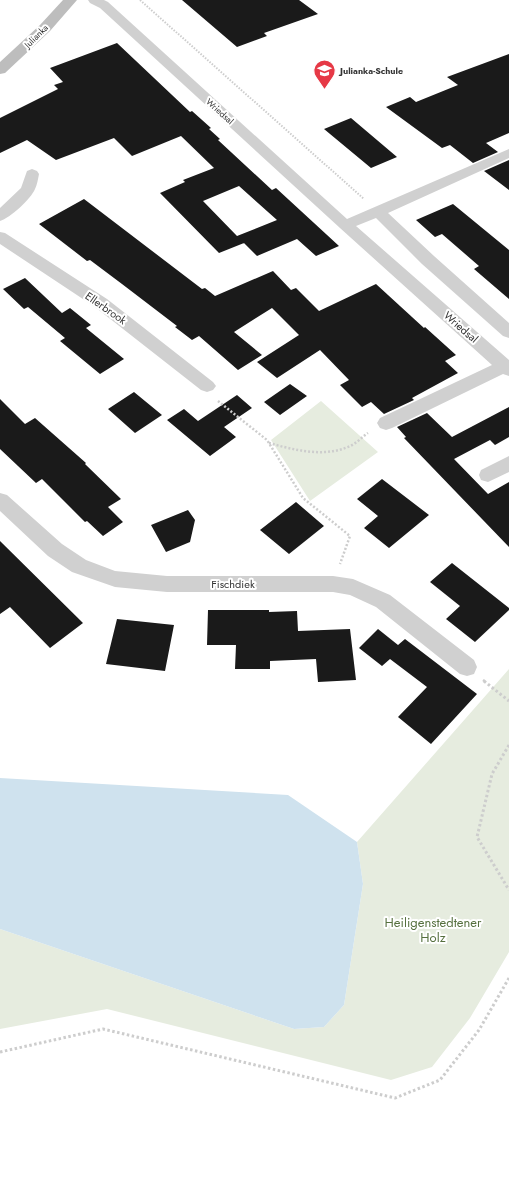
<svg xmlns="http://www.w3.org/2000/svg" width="509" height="1184" font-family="Jost,sans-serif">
  <rect width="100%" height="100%" fill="#fff"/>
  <path fill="#e6ecdf" d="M321,401L378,452L310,501L271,440Z
    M509,669V952L470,1018L432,1067L391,1080L107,1009L0,1029V929L294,1029L324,1027L344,1005L363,884L357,842Z"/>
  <path fill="#cfe2ee" d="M0,778L288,795L357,842L363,884L344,1005L324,1027L294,1029L0,929Z"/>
  <path fill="#1a1a1a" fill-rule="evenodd" d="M182,0H299L318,14L264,33L267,36L237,47Z
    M117,43L190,112L192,111L211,128L209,129L220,139L218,140L272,190L276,188L339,246L316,256L297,239L257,256L241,240L244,243L219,253L160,193L185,182L183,180L214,168L181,136L132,156L114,138L56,160L27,140L0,153V118L58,89L54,85L63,82L50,68ZM239,186L277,220L237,236L203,201Z
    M509,54V133L486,143L498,152L473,163L450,145L442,148L386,107L410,97L416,102L458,85L447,77Z
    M351,118L397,157L371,168L324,129Z
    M509,160V190L484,171Z
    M84,199L202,289L205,288L215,296L273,271L291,290L296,288L319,311L376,284L424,328L425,327L456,355L445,361L458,373L412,398L414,400L384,414L371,402L362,407L340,385L349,380L320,350L277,378L257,362L299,335L272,308L234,332L262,355L238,370L199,336L192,340L175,327L177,326L122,284L90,260L87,261L39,224Z
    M453,204L509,250V299L474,269L479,266L442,234L435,237L416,220Z
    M25,278L62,313L70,308L91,325L86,328L124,359L100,374L60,341L65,338L28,307L24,309L3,289Z
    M290,384L307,396L280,415L264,402Z
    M134,392L162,415L135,433L108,409Z
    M237,395L252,408L224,427L236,437L210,456L167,420L184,409L198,421Z
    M0,399L25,424L35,418L86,463L85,464L121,499L108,507L123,522L103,536L87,521L85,522L42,479L36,483L0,449Z
    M509,407V437L495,445L490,440L454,459L488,494L509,482V547L404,438L406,437L397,427L427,413L452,437Z
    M382,479L429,515L389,548L364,528L378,516L357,499Z
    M296,502L324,526L289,554L260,530Z
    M188,510L195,520L190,542L166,552L151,525Z
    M0,541L83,623L50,648L10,607L0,614Z
    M452,563L509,608V610L475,642L446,619L460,606L430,582Z
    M208,610H269V612L297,611L298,631L350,629L356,680L318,682L316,659L270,661V669H235L236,645H207Z
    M117,619L174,625L165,671L106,664Z
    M378,629L398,645L405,639L477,694L431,744L398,717L427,687L390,659L382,666L359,648Z"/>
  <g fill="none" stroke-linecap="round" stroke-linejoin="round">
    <path stroke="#cdcdcd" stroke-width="2" stroke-dasharray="1.5 1.5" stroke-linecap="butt" d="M140,0L364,199"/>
    <path stroke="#cdcdcd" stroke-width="2.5" stroke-dasharray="2 2" stroke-linecap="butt" d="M218,401L267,440L303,498L350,536L340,564
      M269,443C294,450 325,458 350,446C357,443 362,437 368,433
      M483,680L486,682"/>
    <path stroke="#cdcdcd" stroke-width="3" stroke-dasharray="2.5 2.5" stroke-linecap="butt" d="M484,681L509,701
      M509,745L492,774L477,837L509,890
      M0,1052L103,1029L395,1098L440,1080L479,1030L509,978"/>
    <path fill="#d0d0d0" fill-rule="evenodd" d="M88,0H104L108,2L347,219L509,149V158L388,213L434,256L509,323V338L503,336L422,264L376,218L356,226L509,360V376L503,374L392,428L386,430L380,428L377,423L380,418L492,365L340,228L100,8L90,3Z
      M32,169L37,171L39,174C38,179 37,185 35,189C31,199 10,218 0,221V208L21,188L27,171Z
      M0,232L5,233L107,299L213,382L216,386L213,390L207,392L201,390L95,307L0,244Z
      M509,456V472L488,482L481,480L479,475L481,470Z
      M0,493L7,495L62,544L86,560L115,571L167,576H333L353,579L390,595L474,660L477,667L474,674L467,676L460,674L376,607L350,595L333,592H167L115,587L72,572L48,556L0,511Z"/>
    <path fill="#bdbdbd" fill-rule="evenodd" d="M63,0H77L50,31L5,73L0,74V62L40,25Z"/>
  </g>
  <defs>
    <symbol id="school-pin" viewBox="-11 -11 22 30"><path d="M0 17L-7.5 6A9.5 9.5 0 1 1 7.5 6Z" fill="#e63946" stroke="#fff"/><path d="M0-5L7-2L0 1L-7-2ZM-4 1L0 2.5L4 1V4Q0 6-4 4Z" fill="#fff"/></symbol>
  </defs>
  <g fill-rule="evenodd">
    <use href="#school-pin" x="312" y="58" width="25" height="34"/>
  </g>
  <g text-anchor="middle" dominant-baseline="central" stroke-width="4" stroke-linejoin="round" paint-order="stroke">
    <g font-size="9" fill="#333" stroke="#fff">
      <text transform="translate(36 36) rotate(-44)">Julianka</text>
      <text transform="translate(220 111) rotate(42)">Wriedsal</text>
    </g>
    <g font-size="9" font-weight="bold" fill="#333" stroke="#fff" text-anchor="start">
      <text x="340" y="70">Julianka-Schule</text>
    </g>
    <g font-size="11" fill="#333" stroke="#fff">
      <text transform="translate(106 308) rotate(35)">Ellerbrook</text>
      <text transform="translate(461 327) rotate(41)">Wriedsal</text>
      <text x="233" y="584">Fischdiek</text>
    </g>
    <g font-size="13" fill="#56703f" stroke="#fff">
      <text x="433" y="922">Heiligenstedtener<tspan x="433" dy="15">Holz</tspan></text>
    </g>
  </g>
</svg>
